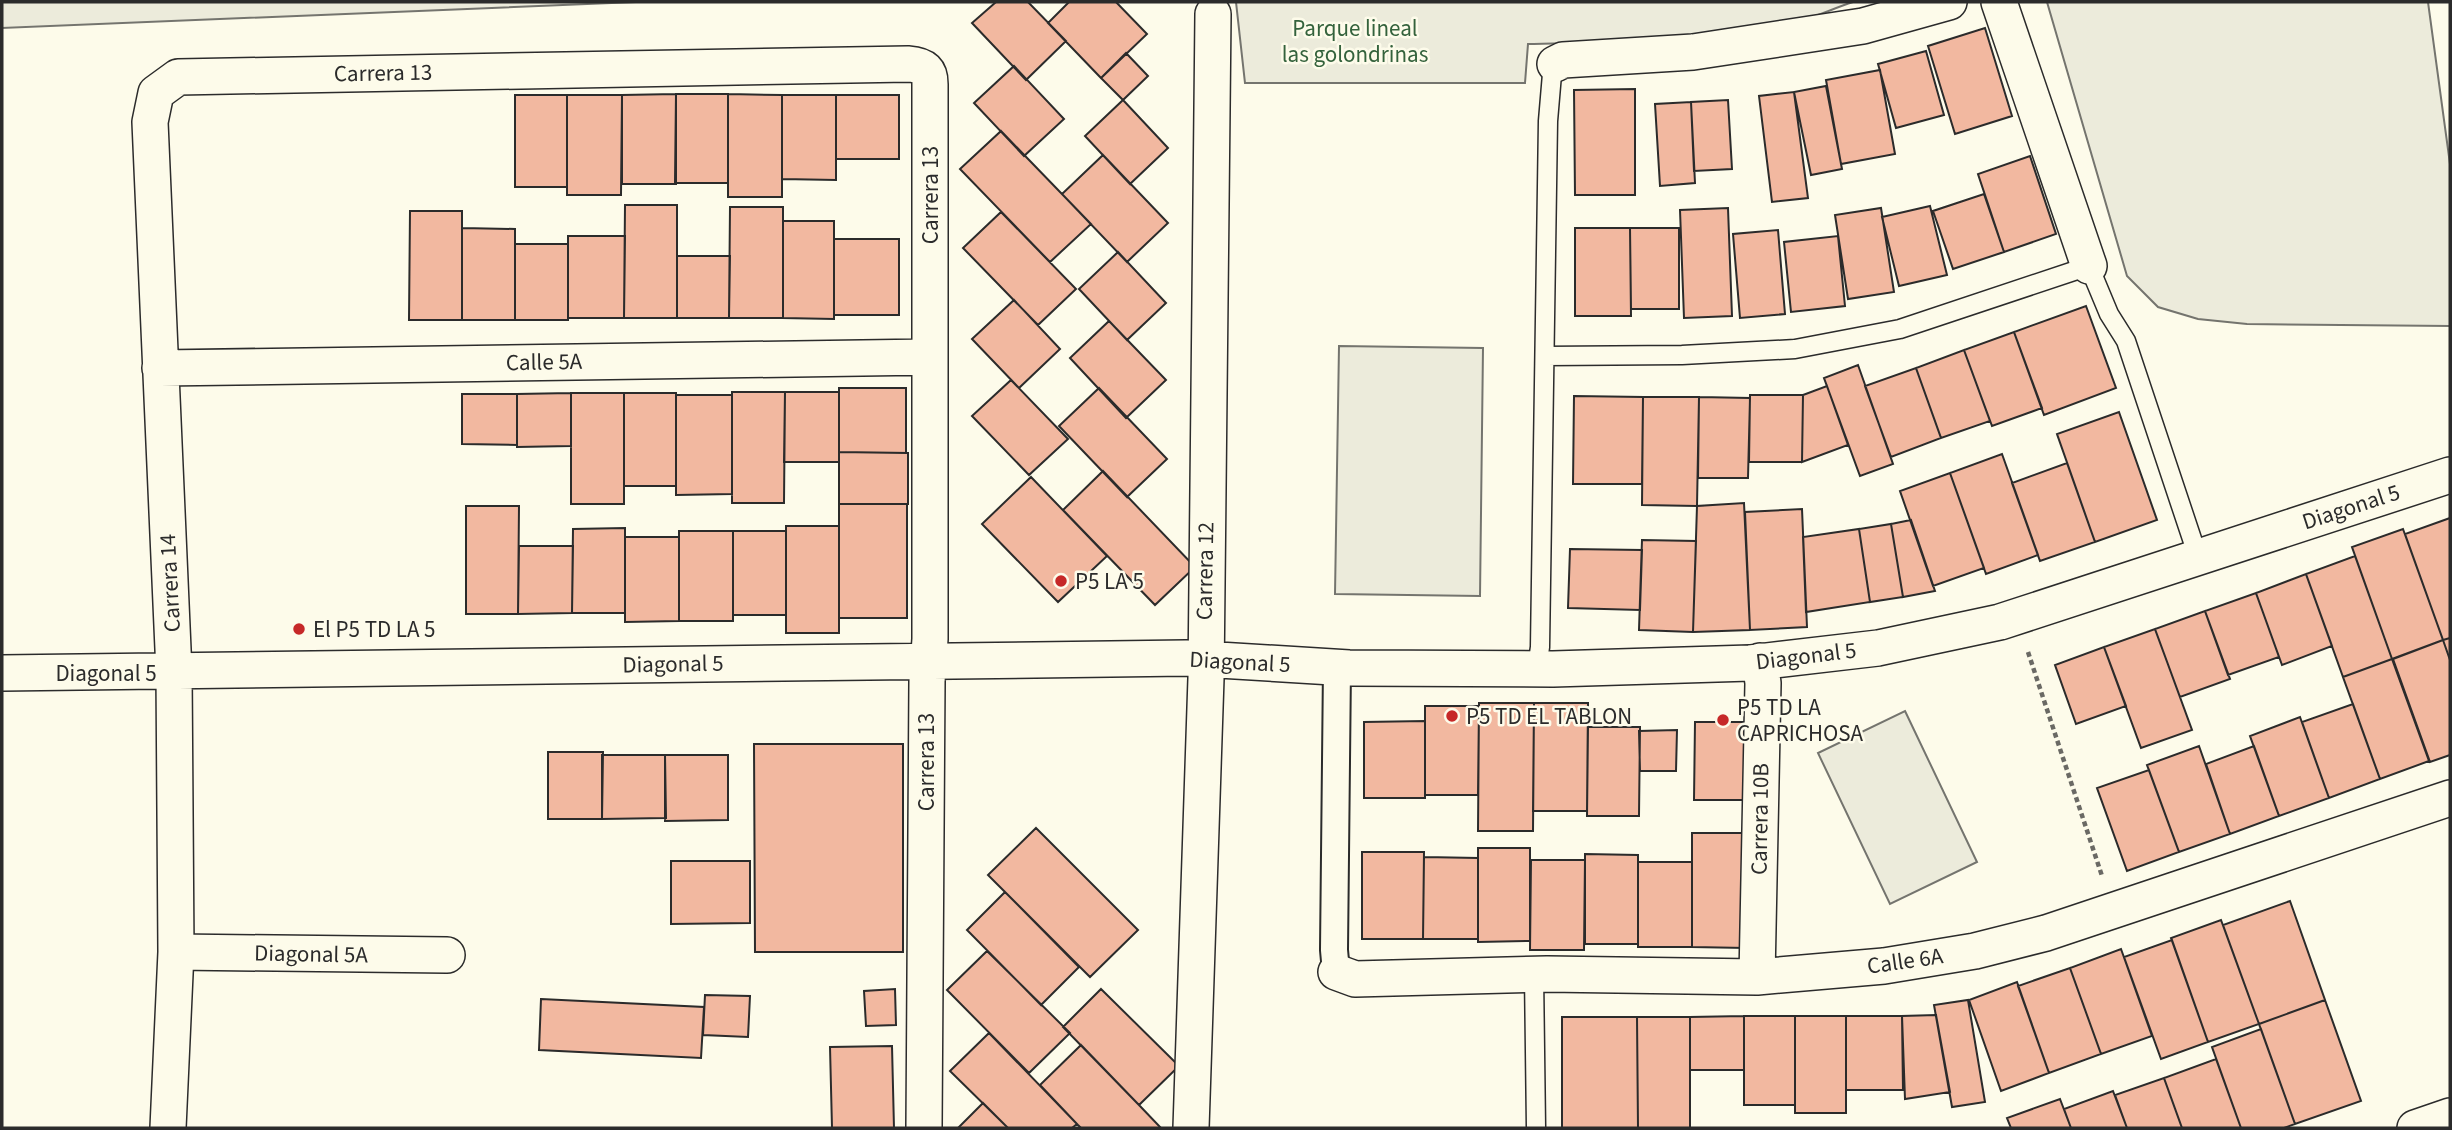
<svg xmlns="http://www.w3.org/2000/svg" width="2452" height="1130" font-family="'Source Sans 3',sans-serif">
  <rect width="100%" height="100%" fill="#fdfbea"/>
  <path fill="#ecebdb" stroke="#74746e" stroke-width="2" d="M2,2H636L2,28Z
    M1236,2H1853C1834,8 1816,17 1797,22C1709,41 1618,42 1528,44L1525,83H1245Z
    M2047,2H2428L2450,164V326L2247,324L2198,319L2158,307L2127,276Z
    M1339,346L1483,348L1480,596L1335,594Z
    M1905,711L1977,862L1890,904L1818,753Z"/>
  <path fill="#f2b8a0" stroke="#2b2b2b" stroke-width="2" d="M996,2H1028L1066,41L1026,80L972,23Z
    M1069,2H1116L1147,34L1101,78L1048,23Z
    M1985,28L2012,116L1955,134L1928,46Z
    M1926,51L1944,115L1896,128L1878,64Z
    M1126,53L1148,76L1123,100L1101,78Z
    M1014,66L1064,119L1024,156L974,103Z
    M1880,70L1895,154L1841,164L1826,80Z
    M1826,86L1842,169L1811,175L1794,92Z
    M1635,89V195H1575L1574,90Z
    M1794,92L1808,198L1772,202L1759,96Z
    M676,94V184H622V95Z
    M676,94H728V183H675Z
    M728,94L782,95V197H728Z
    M515,95H567V187H515Z
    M567,95H622L621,195H567Z
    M782,95H836V180L782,179Z
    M836,95H899V159H836Z
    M1123,100L1168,148L1130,184L1085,136Z
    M1728,100L1732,169L1694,171L1691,102Z
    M1691,102L1695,183L1660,186L1655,104Z
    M1001,131L1091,224L1050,262L960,169Z
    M1103,155L1168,223L1127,262L1062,194Z
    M2030,156L2056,234L2004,252L1978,174Z
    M1984,194L2004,252L1953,269L1933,211Z
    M625,205H677V318H624Z
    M1930,206L1947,275L1899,286L1882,217Z
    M730,207H783V318H729Z
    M1728,208L1732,316L1684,318L1680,210Z
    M1881,208L1894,292L1848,299L1835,215Z
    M410,211H462V320H409Z
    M1001,212L1076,289L1038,325L963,248Z
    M783,221H834V319L783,318Z
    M462,228L515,229V320H462Z
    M1575,228H1630L1631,316H1575Z
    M1630,228H1679V309H1631Z
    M1778,230L1785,314L1740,318L1733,234Z
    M568,236H625L624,318H568Z
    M1838,236L1845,306L1791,312L1784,242Z
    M834,239H899V315H834Z
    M515,244H568V320H515Z
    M1118,252L1166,303L1127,340L1079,289Z
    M677,256H730L729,318H677Z
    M1014,300L1060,349L1019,388L972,339Z
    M2086,306L2116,388L2044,415L2014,332Z
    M1109,321L1166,380L1126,418L1070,358Z
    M2014,332L2042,408L1992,426L1964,350Z
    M1964,350L1990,421L1941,438L1916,368Z
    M1858,365L1893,464L1860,476L1824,378Z
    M1916,368L1941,438L1891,457L1865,386Z
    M1011,380L1068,439L1029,475L972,416Z
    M1827,386L1848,445L1802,462L1803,395Z
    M839,388H906V453L839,452Z
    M1099,388L1167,459L1127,497L1059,426Z
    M732,392H785L784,503H732Z
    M785,392H839V462H784Z
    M571,393V446L517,447V394Z
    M571,393H624V504H571Z
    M624,393H676V486H624Z
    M462,394H517V445L462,444Z
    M676,395H732V494L676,495Z
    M1750,395H1803L1802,462H1749Z
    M1574,396L1643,397L1642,484H1573Z
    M1643,397H1699L1697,506L1642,505Z
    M1699,397L1750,398L1748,478H1698Z
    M2119,412L2157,520L2095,542L2057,434Z
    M839,452L908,453V504H839Z
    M2002,454L2038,555L1986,574L1950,473Z
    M2067,463L2095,542L2040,561L2012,483Z
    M1103,471L1195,567L1155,605L1063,510Z
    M1950,473L1984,568L1933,586L1900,491Z
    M1031,477L1107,556L1058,602L982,524Z
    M1744,503L1750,630L1693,632L1697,506Z
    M839,504H907V618H839Z
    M466,506H519L518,614H466Z
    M1802,509L1807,627L1750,630L1745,512Z
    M2450,518V638L2443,640L2405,534Z
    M1911,520L1935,591L1903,597L1891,524Z
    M1891,524L1903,597L1870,602L1859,529Z
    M786,526H839V633H786Z
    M625,528V613H572L573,529Z
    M1859,529L1870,602L1806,612L1803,537Z
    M2403,529L2443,640L2392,659L2352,547Z
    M679,531H733V621H679Z
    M733,531H786V615H733Z
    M625,537H679V621L625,622Z
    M1642,540L1696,541L1693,632L1639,630Z
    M519,546H573L572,613L518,614Z
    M1570,549L1642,550L1640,610L1568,608Z
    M2355,556L2392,659L2343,677L2306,574Z
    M2306,574L2332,646L2282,665L2256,593Z
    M2256,593L2279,657L2228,675L2205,611Z
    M2205,611L2230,679L2180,697L2155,629Z
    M2155,629L2192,730L2141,748L2104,647Z
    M2450,638V660L2443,640Z
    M2443,640L2450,660V755L2430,762L2393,659Z
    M2104,647L2126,706L2076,724L2055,665Z
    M2392,659L2429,761L2380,779L2343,677Z
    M1479,703H1534L1533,831H1478Z
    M1534,703H1588L1587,811H1533Z
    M2353,704L2380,779L2329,798L2302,722Z
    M1425,706H1479L1478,795H1425Z
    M2300,717L2329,798L2279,816L2250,736Z
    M1425,721V798H1364V722Z
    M1695,722H1747L1746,800H1694Z
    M1588,727H1640L1639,816H1587Z
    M1677,730L1676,771H1640L1639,731Z
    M754,744H903V952H755Z
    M2199,746L2230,834L2179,852L2147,765Z
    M2254,746L2279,816L2230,834L2206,764Z
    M548,752H603L602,819H548Z
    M602,755H665L666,818L602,819Z
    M665,755H728V820L665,821Z
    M2149,770L2179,852L2127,871L2097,788Z
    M1036,828L1138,930L1090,977L988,875Z
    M1692,833H1746V948L1692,947Z
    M1478,848H1530V941L1478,942Z
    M1362,852H1424L1423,939H1362Z
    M1585,854L1638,855V944H1585Z
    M1424,857L1478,858V939H1423Z
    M1531,860H1585L1584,950H1530Z
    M671,861H750V923L671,924Z
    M1638,862H1692V947H1638Z
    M1005,892L1079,967L1041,1005L967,930Z
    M2290,901L2325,1000L2259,1024L2223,925Z
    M2221,920L2259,1024L2208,1042L2171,938Z
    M2172,940L2208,1042L2161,1059L2124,957Z
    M2121,949L2152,1036L2101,1054L2070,968Z
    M987,951L1070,1033L1029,1073L947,990Z
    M2070,968L2101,1054L2049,1073L2018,986Z
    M2017,982L2049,1073L2001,1091L1969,1000Z
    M895,989L896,1025L866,1026L864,991Z
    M1101,989L1179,1066L1139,1105L1063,1027Z
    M705,995L750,996L748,1037L703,1035Z
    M541,999L704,1007L701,1058L539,1050Z
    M1968,1000L1985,1102L1952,1107L1934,1005Z
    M2325,1000L2361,1101L2295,1124L2259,1024Z
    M1936,1015L1950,1092L1905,1099L1902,1016Z
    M1744,1016H1795V1105H1744Z
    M1744,1016V1070H1690V1017Z
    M1795,1016H1846V1113H1795Z
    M1846,1016H1902L1903,1090H1846Z
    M1562,1017H1637L1638,1128H1562Z
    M1637,1017H1690V1128H1638Z
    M2261,1029L2295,1124L2284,1128H2241L2212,1047Z
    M989,1033L1077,1124L1072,1128H1008L950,1071Z
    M1081,1045L1139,1105L1161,1128H1081L1077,1124L1040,1085Z
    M892,1046L894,1128H832L830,1047Z
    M2216,1059L2241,1128H2182L2164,1078Z
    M2164,1078L2182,1128H2127L2115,1095Z
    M2113,1091L2127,1128H2071L2064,1109Z
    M2060,1099L2071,1128H2011L2007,1118Z
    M983,1103L1008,1128H958Z"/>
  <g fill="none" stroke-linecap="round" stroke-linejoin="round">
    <defs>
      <path id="service" d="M1545,356L1682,355L1795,349L1900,329L2089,266L2109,314L2126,341L2198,557
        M1537,668L1540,647L1548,121L1552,74L1555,64
        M1534,974L1536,1128"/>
      <path id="pedestrian" d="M1336,972L1334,950L1337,667"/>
      <path id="minor" d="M1999,2L2089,266
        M1555,64L1563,60L1693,52L1863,26L1949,2
        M160,368L929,357
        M2,673L1186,658L1349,668L1553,669L1750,663L1878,648L2000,622L2450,475
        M176,952L447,955
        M1336,972L1355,979L1547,974L1757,977L1884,966L1975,951L2046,933L2450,798
        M1757,977L1763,683L1760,661
        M168,1128L176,952L174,672L150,122L156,93L178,77L908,64C922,65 930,68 930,84V639L927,681L924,1128
        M1191,1128L1206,678L1213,14
        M2415,1128L2450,1116"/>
    </defs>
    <use href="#service" stroke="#2b2b2b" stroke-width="21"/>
    <use href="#pedestrian" stroke="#2b2b2b" stroke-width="30"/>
    <use href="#minor" stroke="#2b2b2b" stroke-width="38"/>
    <path stroke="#6a6964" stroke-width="4.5" stroke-dasharray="5 3.5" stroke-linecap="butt" d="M2028,652L2102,876"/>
    <use href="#service" stroke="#fdfbea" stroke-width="18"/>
    <use href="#pedestrian" stroke="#fdfbea" stroke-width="26"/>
    <use href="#minor" stroke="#fdfbea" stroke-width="35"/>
  </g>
  <g fill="#c62828" stroke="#fdfbea" stroke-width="2.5">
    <circle cx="1061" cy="581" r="7"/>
    <circle cx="299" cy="629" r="7"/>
    <circle cx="1452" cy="716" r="7"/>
    <circle cx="1723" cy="720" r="7"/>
  </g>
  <g text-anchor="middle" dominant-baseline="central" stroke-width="5" stroke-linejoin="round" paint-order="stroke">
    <g font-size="23" fill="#34623c" stroke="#fdfbea">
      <text x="1355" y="28">Parque lineal<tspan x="1355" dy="26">las golondrinas</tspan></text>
    </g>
    <g font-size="23" fill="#2b2b2b" stroke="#fdfbea">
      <text transform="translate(383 73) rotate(-1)">Carrera 13</text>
      <text transform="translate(930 195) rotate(-90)">Carrera 13</text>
      <text transform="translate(544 362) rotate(-1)">Calle 5A</text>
      <text transform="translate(2351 507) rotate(-18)">Diagonal 5</text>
      <text transform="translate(1205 571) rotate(-89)">Carrera 12</text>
      <text transform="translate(170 583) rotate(-93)">Carrera 14</text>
      <text transform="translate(1806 656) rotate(-7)">Diagonal 5</text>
      <text transform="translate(1240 662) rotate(3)">Diagonal 5</text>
      <text transform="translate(673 664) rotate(-1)">Diagonal 5</text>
      <text x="106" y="673">Diagonal 5</text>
      <text transform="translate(926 762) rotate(-90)">Carrera 13</text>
      <text transform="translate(1760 819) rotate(-89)">Carrera 10B</text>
      <text transform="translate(311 954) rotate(1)">Diagonal 5A</text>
      <text transform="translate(1905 961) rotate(-8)">Calle 6A</text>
    </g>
    <g font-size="23" fill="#2b2b2b" stroke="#fdfbea" text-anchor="start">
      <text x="1075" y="581">P5 LA 5</text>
      <text x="313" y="629">El P5 TD LA 5</text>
      <text x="1737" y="707">P5 TD LA<tspan x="1737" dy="26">CAPRICHOSA</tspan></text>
      <text x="1466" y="716">P5 TD EL TABLON</text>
    </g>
  </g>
  <rect width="2452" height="1130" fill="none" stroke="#2b2b2b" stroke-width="7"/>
</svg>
